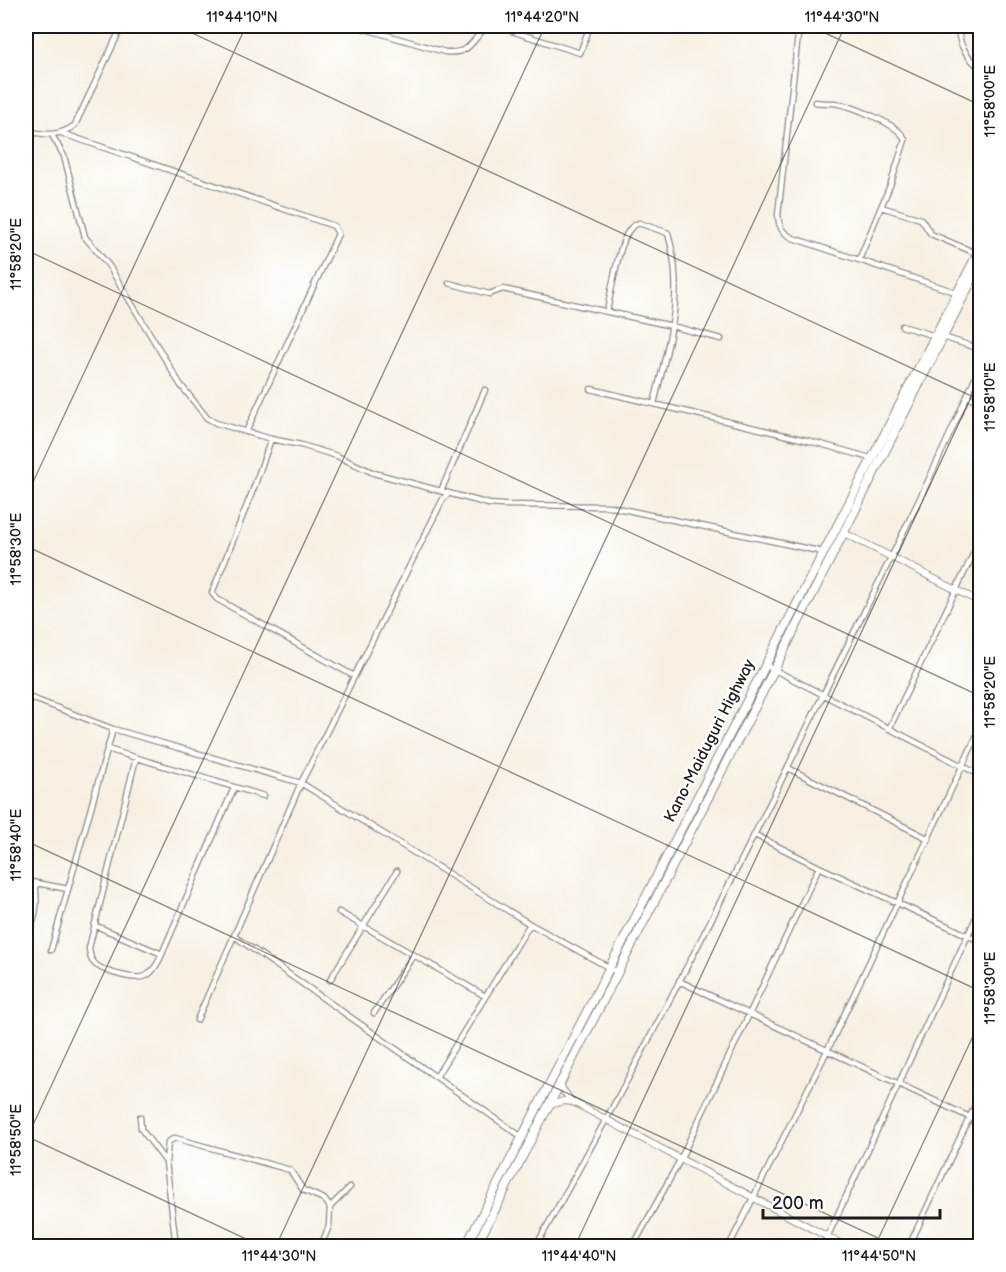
<svg xmlns="http://www.w3.org/2000/svg" width="1006" height="1272" font-family="'Balsamiq Sans',sans-serif">
  <rect width="100%" height="100%" fill="#fff"/>
  <filter id="ink" filterUnits="userSpaceOnUse"><feTurbulence type="fractalNoise" baseFrequency=".0167" numOctaves="2"/><feDisplacementMap in="SourceGraphic" scale="12" xChannelSelector="R" yChannelSelector="G"/><feConvolveMatrix kernelMatrix="1 2 1 2 8 2 1 2 1" color-interpolation-filters="sRGB"/></filter>
  <filter id="wash" filterUnits="userSpaceOnUse"><feTurbulence type="fractalNoise" baseFrequency=".008" numOctaves="4" result="noise"/><feDisplacementMap in="SourceGraphic" scale="24" xChannelSelector="R" yChannelSelector="G"/><feGaussianBlur stdDeviation="1.35" result="paint"/><feColorMatrix in="noise" values="0 0 0 0 0 0 0 0 0 0 0 0 0 0 0 0 0 1.4 0 .05"/><feComposite in="paint" operator="in"/></filter>
  <g filter="url(#wash)">
    <rect width="100%" height="100%" fill="#f7f0e2"/>
  </g>
  <g filter="url(#ink)">
    <g fill="none" stroke-linecap="round" stroke-linejoin="round">
      <defs>
        <path id="minor" d="M355,26L445,52C472,55 471,39 488,26H496L580,53L590,26
          M799,26L778,215C779,227 781,232 793,238L958,293
          M958,26C958,44 966,56 980,68
          M815,102C821,103 828,103 834,103C850,105 901,125 905,140L891,183L859,260
          M26,131C45,135 59,137 75,125L122,26
          M61,133L334,226L338,234L246,432
          M52,135L64,156L85,237L109,266L180,384L207,418L216,423L271,439L301,445L337,456L374,473L448,493
          M881,207L921,219L931,234L978,254
          M449,283L489,294L503,289L672,326L721,339
          M607,311C611,293 619,240 631,228C632,226 637,224 639,223L668,233C686,296 668,343 654,404
          M902,326L935,336
          M943,337L980,349
          M591,389L810,441L874,459
          M967,396L980,402
          M271,439L253,490L212,593L217,599L354,676
          M441,491L485,390
          M765,665L980,775
          M26,696L113,729L301,783L530,924L617,972
          M889,729L980,540
          M107,749L264,796
          M136,758L89,948C90,955 90,960 96,965C106,972 139,983 149,974C155,969 159,961 162,954L234,788
          M788,768L929,839
          M755,835L819,867L980,941
          M26,881L68,889
          M339,912L485,996
          M94,925L162,954
          M26,936C37,918 38,903 35,883
          M234,936L522,1137
          M51,950L113,729
          M330,980L397,871
          M679,981L980,1122
          M374,1013L413,956
          M197,1020L301,783L443,499L448,493L489,504L503,505L608,506L823,552
          M436,1077L530,924
          M140,1117L141,1129L166,1162
          M330,1207L350,1187
          M637,1239L680,1160L819,867
          M176,1246L166,1162L168,1142L175,1138L290,1170L303,1190L324,1199L330,1207L329,1226L321,1246
          M536,1246C637,1067 732,883 822,697C876,587 932,479 980,366
          M729,1246L827,1051L980,729
          M823,1246L980,909
          M909,1246L980,1095"/>
        <path id="tertiary" d="M844,533L980,602
          M560,1081L562,1089L572,1102
          M549,1105L564,1101L573,1102L845,1246"/>
        <path id="trunk" d="M466,1246L980,249
          M476,1246L774,670L980,264"/>
      </defs>
      <use href="#minor" stroke="#8a867f" stroke-width="7"/>
      <use href="#tertiary" stroke="#8a867f" stroke-width="8"/>
      <use href="#trunk" stroke="#8a867f" stroke-width="10"/>
      <use href="#minor" stroke="#fff" stroke-width="4.5"/>
      <use href="#tertiary" stroke="#fff" stroke-width="6"/>
      <use href="#trunk" stroke="#fff" stroke-width="8"/>
    </g>
  </g>
  <path fill="none" stroke="#1c1c1c" stroke-width="1.5" stroke-opacity="0.45" d="M177,26L980,400M810,26L980,105M26,250L980,696M26,497L246,26M26,546L980,991M26,841L895,1246M26,1136L261,1246M26,1140L545,26M276,1246L845,26M575,1246L980,378M875,1246L980,1021"/>
  <g text-anchor="middle" dominant-baseline="central" stroke-width="4.5" stroke-linejoin="round" paint-order="stroke">
    <g font-size="16" fill="#1c1c1c" stroke="#fff">
      <text transform="translate(710 741) rotate(-63)">Kano-Maiduguri Highway</text>
    </g>
  </g>
  <rect width="1006" height="1272" fill="none" stroke="#fff" stroke-width="66"/>
  <path d="M763 1209v9h177v-9" fill="none" stroke="#1c1c1c" stroke-width="3"/>
  <text x="772" y="1209" font-size="18" fill="#1c1c1c" stroke="#ffffff" stroke-width="4.5" paint-order="stroke">200 m</text>
  <rect x="33" y="33" width="940" height="1206" fill="none" stroke="#1c1c1c" stroke-width="2"/>
  <g font-size="15" text-anchor="middle" fill="#1c1c1c">
    <text x="242" y="22">11°44'10"N</text>
    <text x="542" y="22">11°44'20"N</text>
    <text x="842" y="22">11°44'30"N</text>
    <text transform="translate(990 101) rotate(-90)" y="5">11°58'00"E</text>
    <text transform="translate(16 254) rotate(-90)" y="5">11°58'20"E</text>
    <text transform="translate(990 397) rotate(-90)" y="5">11°58'10"E</text>
    <text transform="translate(16 549) rotate(-90)" y="5">11°58'30"E</text>
    <text transform="translate(990 692) rotate(-90)" y="5">11°58'20"E</text>
    <text transform="translate(16 845) rotate(-90)" y="5">11°58'40"E</text>
    <text transform="translate(990 988) rotate(-90)" y="5">11°58'30"E</text>
    <text transform="translate(16 1140) rotate(-90)" y="5">11°58'50"E</text>
    <text x="279" y="1261">11°44'30"N</text>
    <text x="579" y="1261">11°44'40"N</text>
    <text x="879" y="1261">11°44'50"N</text>
  </g>
</svg>
